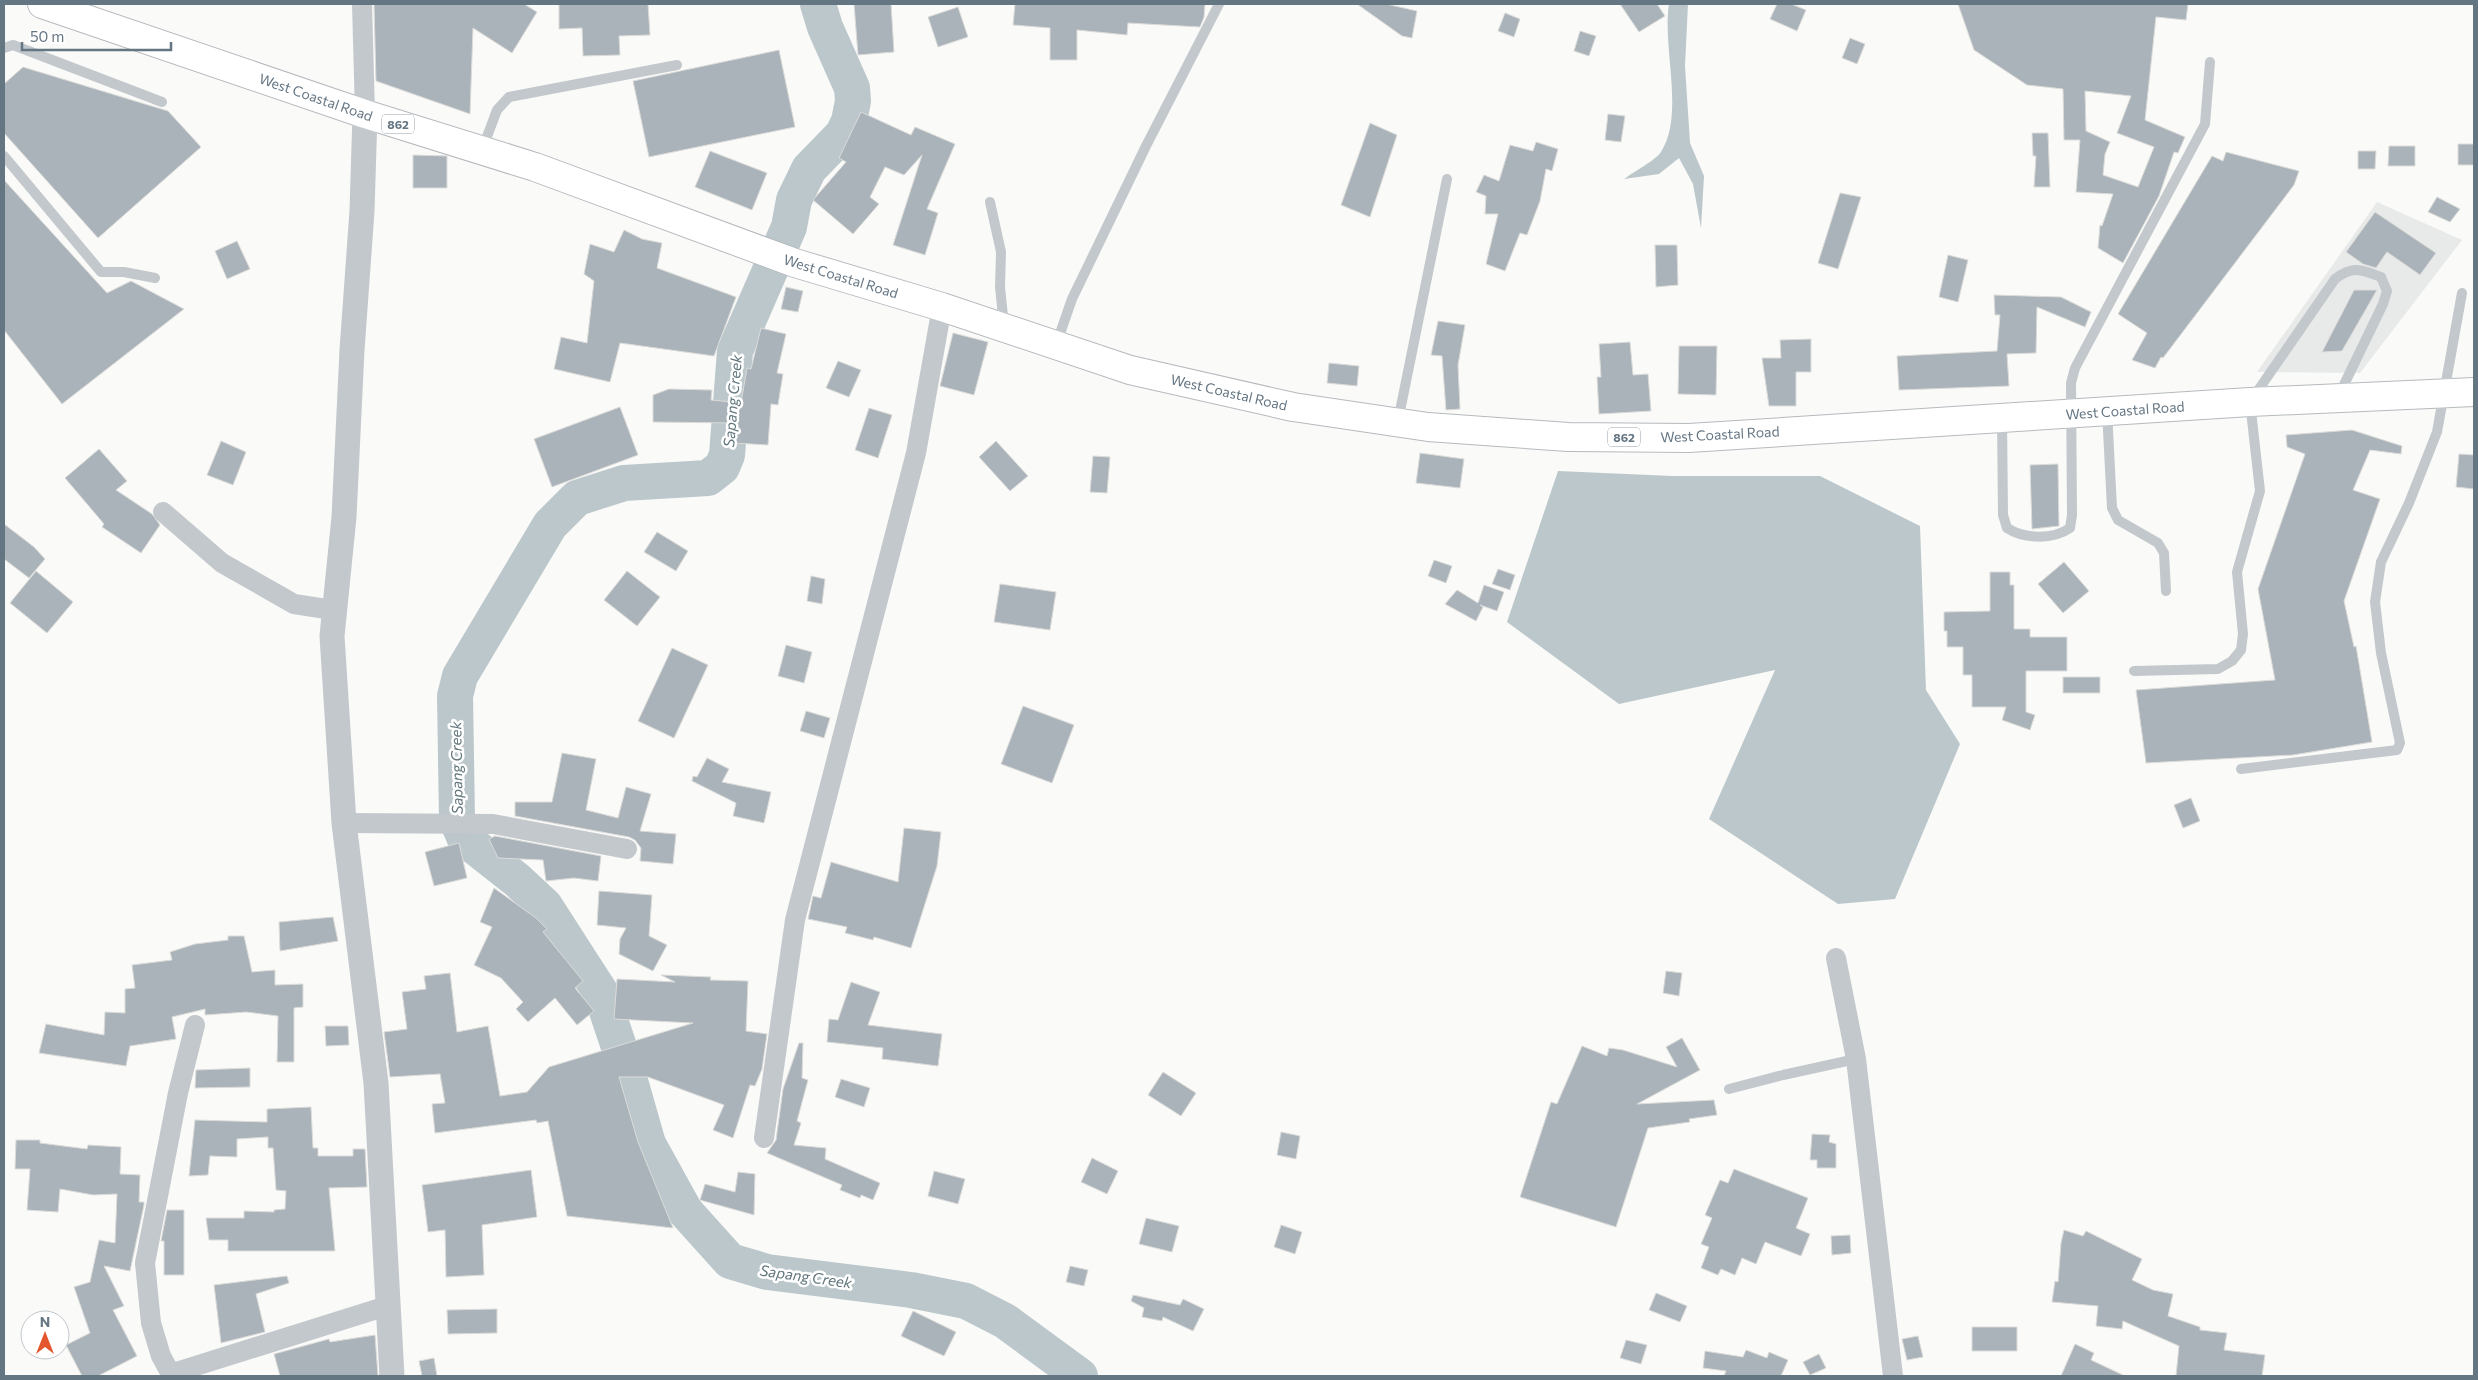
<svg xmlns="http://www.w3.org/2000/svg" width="2478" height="1380" font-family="Commissioner,sans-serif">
  <rect width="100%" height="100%" fill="#fafaf8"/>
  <path fill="#e8e9e9" d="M2377,202L2462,240L2360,373L2257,372Z"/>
  <path fill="#bbc7cb" d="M1669,4H1688L1685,66L1690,143L1704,176L1701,228L1693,184L1679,158L1659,174L1624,179C1633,172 1656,160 1661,152C1685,114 1662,48 1669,4Z
    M1558,471L1672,476H1820L1920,526L1926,690L1960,744L1895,899L1838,904L1709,819L1775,670L1619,704L1507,622Z"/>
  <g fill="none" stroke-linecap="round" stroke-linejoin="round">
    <path stroke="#bbc7cb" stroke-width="36" d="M818,4L825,27L852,88L853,101L849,121L843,134L809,169L794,200L789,227L735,351L727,455L722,467L708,478L624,483L577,498L550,525L460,676L455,696L457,820L465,839L517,880L545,906L579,959L601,993L628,1074L648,1144L685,1211L730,1261L767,1272L911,1290L966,1301L1005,1321L1080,1376"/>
  </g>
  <path fill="#aab3b9" stroke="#dcdcda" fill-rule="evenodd" d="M374,4H524L537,12L512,53L473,28L470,114L376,81Z
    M559,4H648L650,35L619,36L620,55L583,56L582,28L559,29Z
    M854,4H891L894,52L858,55Z
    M1015,4H1205L1204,17L1200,27L1128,23L1127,35L1077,30V60H1050V28L1013,25Z
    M1357,4H1386L1417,11L1412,38L1402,36Z
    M1620,4H1657L1665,16L1639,32Z
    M1777,4H1791L1806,10L1797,31L1770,19Z
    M1958,4H2188L2186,20L2156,17L2145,120L2185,137L2178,153L2174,152L2159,196L2123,263L2098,248L2100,225L2102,226L2113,194L2076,192L2080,140H2064L2063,89L2027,85L1974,50ZM2085,91L2131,96L2117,133L2154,147L2138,187L2103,175L2105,154L2110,142L2086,131Z
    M958,7L968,37L938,47L928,17Z
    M1505,13L1520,19L1514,37L1498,31Z
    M1580,31L1596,36L1589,56L1574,51Z
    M1850,38L1865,44L1857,64L1842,58Z
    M779,50L795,127L649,157L633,81Z
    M23,67L168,111L201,147L98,238L4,133V84Z
    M861,112L911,135L915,127L955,144L927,209L938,213L925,255L893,245L922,155L904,175L885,167L870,197L879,204L853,234L813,200L846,162L839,158Z
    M1608,114L1625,116L1621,142L1605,140Z
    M1370,123L1397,135L1370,217L1341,205Z
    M2032,133H2048L2050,187H2034L2036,156H2033Z
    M1536,142L1558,149L1552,171L1546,169L1540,201L1527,235L1520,233L1505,271L1486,264L1498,214H1485L1486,196L1476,192L1484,175L1499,181L1510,145L1533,151Z
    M2458,144H2474V165H2458Z
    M2389,146H2415V166H2388Z
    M710,151L767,173L752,210L695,187Z
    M2358,151H2376L2375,169H2358Z
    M2226,152L2299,171L2294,185L2163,358L2161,357L2155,368L2132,360L2147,333L2118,314L2212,156L2223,161Z
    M413,155L447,156V188H413Z
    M4,180L107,293L131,281L184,309L62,404L4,330Z
    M1840,193L1861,197L1838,269L1818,263Z
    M2437,197L2460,209L2450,222L2428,212Z
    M2375,212L2436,253L2420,275L2387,252L2376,268L2363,264L2346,252Z
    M624,230L642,239L662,243L657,268L736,297L714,356L620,343L610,382L554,369L561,337L587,343L594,281L584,274L590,244L614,252Z
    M237,241L250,269L227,279L215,251Z
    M1655,245H1677L1678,285L1656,287Z
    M1948,255L1968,260L1958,302L1939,297Z
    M786,287L803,291L798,312L781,309Z
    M2354,290H2377L2342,351L2322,352Z
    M1994,295L2061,297L2091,312L2085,327L2037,307L2036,353L2007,354L2009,386L1899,390L1897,356L1997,351L2000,315H1995Z
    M1438,321L1465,325L1458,365L1460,409L1446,410L1442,356L1431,355Z
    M761,328L786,334L777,373L783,374L778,405L771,404L768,445L734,443L736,423L653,422V395L669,389L712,390L711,400L741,403L747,368L751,369Z
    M953,333L988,342L974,395L940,386Z
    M1811,339V372H1796V406H1769L1762,358H1781L1780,340Z
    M1630,342L1633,375L1648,374L1651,411L1599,414L1597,377H1601L1599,344Z
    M1679,346H1717L1716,395L1678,394Z
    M838,361L861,370L849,397L826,388Z
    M1329,363L1359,366L1357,386L1327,383Z
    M620,407L638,455L552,487L534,439Z
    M869,408L892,415L878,458L855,450Z
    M2352,430L2402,446L2401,454L2370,450L2353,490L2380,499L2344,601L2354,647L2356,646L2372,742L2293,755L2146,763L2136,690L2275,680L2258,589L2305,454L2287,447L2286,435Z
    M221,441L246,452L233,485L207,475Z
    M996,441L1028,476L1010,491L979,457Z
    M99,449L127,481L116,490L152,514L160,525L141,553L102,527L104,524L65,478Z
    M1420,453L1464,459L1460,488L1416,483Z
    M2459,454L2474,455V489L2456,487Z
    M1093,456L1110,457L1107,493L1090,492Z
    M2058,464L2059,526L2032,529L2030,465Z
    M4,524L34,547L45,559L29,578L4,559Z
    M657,532L688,551L676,571L644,552Z
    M1434,560L1452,566L1446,583L1428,576Z
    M2064,562L2089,591L2063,613L2038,584Z
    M1498,569L1515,575L1510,590L1492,584Z
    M36,571L73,602L47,633L10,603Z
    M627,571L660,597L637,626L604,600Z
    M1990,572H2010V585H2014V629H2030V637H2067V671H2026V712L2035,715L2030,730L2002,720L2006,707H1972V675H1963V647H1947V631H1944V612L1990,611Z
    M811,576L825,579L822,604L807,601Z
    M1000,584L1056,592L1050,630L994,622Z
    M1484,585L1504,592L1497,611L1480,605L1483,607L1476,621L1445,604L1457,590L1478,603Z
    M786,645L812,652L804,683L778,676Z
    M672,648L708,665L674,738L638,721Z
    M2063,677H2100V693H2063Z
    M1023,706L1074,725L1052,783L1001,764Z
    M806,711L830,718L824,738L800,731Z
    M562,753L596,759L586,810L618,818L626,787L651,794L640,831L676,834L673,864L640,861L641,848L635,840L629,837L515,816V802H552Z
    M707,758L729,769L722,782L771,792L764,823L733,816L736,803L692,781L693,776L697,777Z
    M2191,798L2200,821L2183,828L2174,805Z
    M904,828L941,832L937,866L911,948L874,937L873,940L845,933L847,927L808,919L813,896L821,898L831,862L898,882Z
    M495,836L601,856L598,881L574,878L546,881L543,860L498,858L489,839Z
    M459,843L467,878L434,886L425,852Z
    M494,888L536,918L547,929L543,932L583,981L575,988L594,1011L577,1025L555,998L528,1022L516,1009L523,1002L501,978L474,965L492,927L480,922Z
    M599,891L652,895L649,936L667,945L653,971L619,954L620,939L626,928L597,925Z
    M333,917L338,941L280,951L279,922Z
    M228,936H244L252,972L275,970V985L303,984V1007L294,1008V1062H277L278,1016L246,1012L205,1015V1009L172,1017L176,1039L130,1046L126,1066L39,1053L46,1024L104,1035L105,1012L125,1013V989L135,988L132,965L172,960L170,952L195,944L228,940Z
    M1666,971L1682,973L1679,996L1663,993Z
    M450,973L457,1032L488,1026L500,1096L527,1092L549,1067L693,1023L614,1019L617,979L675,982L661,975L711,977L710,980L748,981L746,1031L767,1034L762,1069L755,1086L750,1085L733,1138L713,1130L724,1105L648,1077H619L638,1142L673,1228L567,1216L548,1121L537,1123L536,1120L435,1133L432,1104L445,1103L440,1074L390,1077L384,1032L407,1029L402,992L426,989L424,976Z
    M851,982L880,992L868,1025L942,1034L938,1066L882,1059L883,1048L827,1042L829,1019L838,1020Z
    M325,1026H348L349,1045L326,1046Z
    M1682,1038L1700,1070L1637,1104L1714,1100L1717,1115L1689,1119L1690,1122L1648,1128L1616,1227L1520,1197L1551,1102L1557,1104L1582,1046L1607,1056L1609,1048L1623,1050L1677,1067L1666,1047Z
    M799,1043H803L802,1078L808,1080L797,1121L801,1123L794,1145L826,1148L825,1159L880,1183L873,1200L861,1195L860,1198L840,1190L842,1185L767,1153L776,1140L783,1089Z
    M250,1068V1087L195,1088L196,1070Z
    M1163,1072L1196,1093L1181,1116L1148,1095Z
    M841,1079L870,1088L864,1107L835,1097Z
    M311,1107L313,1148H318V1156H353V1149H365L367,1187L329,1188L335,1251H228V1240H209L206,1218H244V1211L274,1212V1210L285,1209L286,1191L276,1190L273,1148H268V1137L237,1139V1157L210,1156L208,1175L189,1176L195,1120L267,1122V1109Z
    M1281,1132L1300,1136L1296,1159L1277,1155Z
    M1812,1134L1830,1135L1829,1142L1836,1144V1168H1817V1160H1810Z
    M16,1140H40V1143L87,1149L88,1145L121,1147L120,1174L140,1175L139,1202H144V1205L130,1271L104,1266L124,1306L113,1310L137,1356L98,1376H82L66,1345L90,1333L74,1287L90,1282L99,1240L115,1243L117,1194L93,1195L60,1189L58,1212L27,1210L30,1169H15Z
    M1092,1158L1118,1171L1107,1194L1081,1182Z
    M1734,1169L1808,1198L1796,1228L1810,1234L1801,1256L1765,1242L1756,1264L1742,1258L1735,1275L1721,1269L1718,1275L1701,1268L1709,1247L1701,1244L1712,1218L1705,1215L1720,1180L1728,1183Z
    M531,1170L537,1217L482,1225L484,1275L446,1277L445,1230L428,1232L422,1185Z
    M934,1171L965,1179L958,1204L928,1196Z
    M738,1172L755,1174L754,1215L700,1200L705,1184L735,1192Z
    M167,1210H184V1275H164V1241H161Z
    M1146,1218L1179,1226L1172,1252L1139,1244Z
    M1281,1225L1302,1232L1295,1254L1274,1247Z
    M2064,1230L2083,1236L2086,1231L2142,1259L2132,1280L2153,1290L2173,1294L2168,1316L2200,1327V1330L2227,1333L2224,1350L2265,1355L2262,1376H2176L2179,1346L2123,1321L2122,1329L2096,1326L2098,1306L2052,1302L2055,1281L2058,1282L2061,1243Z
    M1850,1235L1851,1253L1832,1255L1831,1236Z
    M1070,1266L1088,1270L1084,1286L1066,1282Z
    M287,1276L289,1283L256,1294L265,1332L221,1343L214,1285Z
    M1656,1293L1687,1306L1680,1322L1649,1310Z
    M1133,1295L1180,1305L1183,1299L1204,1309L1193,1331L1163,1317L1162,1321L1142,1317L1144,1308L1131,1301Z
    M497,1309V1333L448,1334L447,1310Z
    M913,1311L956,1332L944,1356L901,1336Z
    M1972,1327H2017V1351H1972Z
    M375,1335L378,1376H280L274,1354L329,1339L330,1342Z
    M1918,1336L1923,1357L1907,1360L1902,1339Z
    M1626,1340L1647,1345L1641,1364L1620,1358Z
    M2075,1344L2094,1353L2091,1360L2125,1376H2061Z
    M1746,1350L1767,1358L1769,1352L1788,1360L1781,1376H1724L1726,1371L1703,1368L1705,1351L1743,1357Z
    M1819,1354L1826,1368L1810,1375L1803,1362Z
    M434,1358L437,1376H422L419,1361Z"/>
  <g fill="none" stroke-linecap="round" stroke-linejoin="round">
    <defs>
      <path id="primary" d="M42,4L365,114L535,167L795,263L942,307L1130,370L1293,407L1428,427L1568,437L1689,438L2250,402L2474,392"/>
    </defs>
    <use href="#primary" stroke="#b5babe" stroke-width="30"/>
    <path stroke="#c3c8cc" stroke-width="10" d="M4,48L13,45L162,102
      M482,150L497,110L509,97L677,65
      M4,156L101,272H124L155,278
      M990,202L1001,252L1000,287L1004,326
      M1056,345L1072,299L1146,146L1219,4
      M2107,411L2112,508L2118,520L2158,543L2164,553L2166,591
      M2002,418L2003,515L2007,528C2024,539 2053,540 2070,528L2072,515L2071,383L2075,368L2205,124L2210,62
      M1398,421L1447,179
      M2134,671L2218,669L2232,661L2241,650L2243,634L2237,572L2260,491L2250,402L2335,279C2354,265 2361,270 2381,277L2387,291L2383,304L2339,395
      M2241,769L2397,750L2400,743L2381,653L2375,602L2381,562L2409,503L2437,432L2462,293
      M1729,1089L1783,1075L1856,1059"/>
    <path stroke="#c3c8cc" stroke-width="20" d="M362,4L365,114
      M163,512L222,563L294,604L333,610
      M344,823L493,824L627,849
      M1836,958L1856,1059L1893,1376
      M764,1138L795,920L916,453L942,307
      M170,1374L390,1305
      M172,1376L161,1356L151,1323L145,1263L178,1093L195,1025"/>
    <path stroke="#c3c8cc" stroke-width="25" d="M365,114L362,211L352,350L344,517L332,636L344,823L376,1083L392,1376"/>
    <use href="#primary" stroke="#fff" stroke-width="28"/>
  </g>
  <g text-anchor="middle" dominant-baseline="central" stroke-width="5" stroke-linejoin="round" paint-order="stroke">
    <g fill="#fff" stroke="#939fa8" stroke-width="1">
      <rect x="382" y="114.5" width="32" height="19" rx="4"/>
      <rect x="1608" y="427.5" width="32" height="19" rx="4"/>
    </g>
    <g font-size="12" font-weight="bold" fill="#657683">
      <text x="398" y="124">862</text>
      <text x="1624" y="437">862</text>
    </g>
    <g font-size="14" fill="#657683" stroke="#fff">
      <text transform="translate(316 97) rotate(19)">West Coastal Road</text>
      <text transform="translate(841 276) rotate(17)">West Coastal Road</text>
      <text transform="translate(1229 392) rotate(13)">West Coastal Road</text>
      <text transform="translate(2125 410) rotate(-4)">West Coastal Road</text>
      <text transform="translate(1720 434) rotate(-3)">West Coastal Road</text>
    </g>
    <g font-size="15" font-style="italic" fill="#60757c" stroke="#fff">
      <text transform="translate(732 401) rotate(-85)">Sapang Creek</text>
      <text transform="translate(456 768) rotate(-91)">Sapang Creek</text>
      <text transform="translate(806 1276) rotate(8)">Sapang Creek</text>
    </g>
  </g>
  <rect width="2478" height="1380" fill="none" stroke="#657683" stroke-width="10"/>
  <g transform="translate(45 1335)"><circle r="24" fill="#ffffff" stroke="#c1c8cd"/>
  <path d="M0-4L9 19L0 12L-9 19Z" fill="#e4572e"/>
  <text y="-8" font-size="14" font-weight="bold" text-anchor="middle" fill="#657683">N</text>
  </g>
  <path d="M22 42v8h149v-8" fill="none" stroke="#657683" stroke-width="2.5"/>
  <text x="30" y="42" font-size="15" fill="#657683" stroke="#ffffff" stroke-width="4" paint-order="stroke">50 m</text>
</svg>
